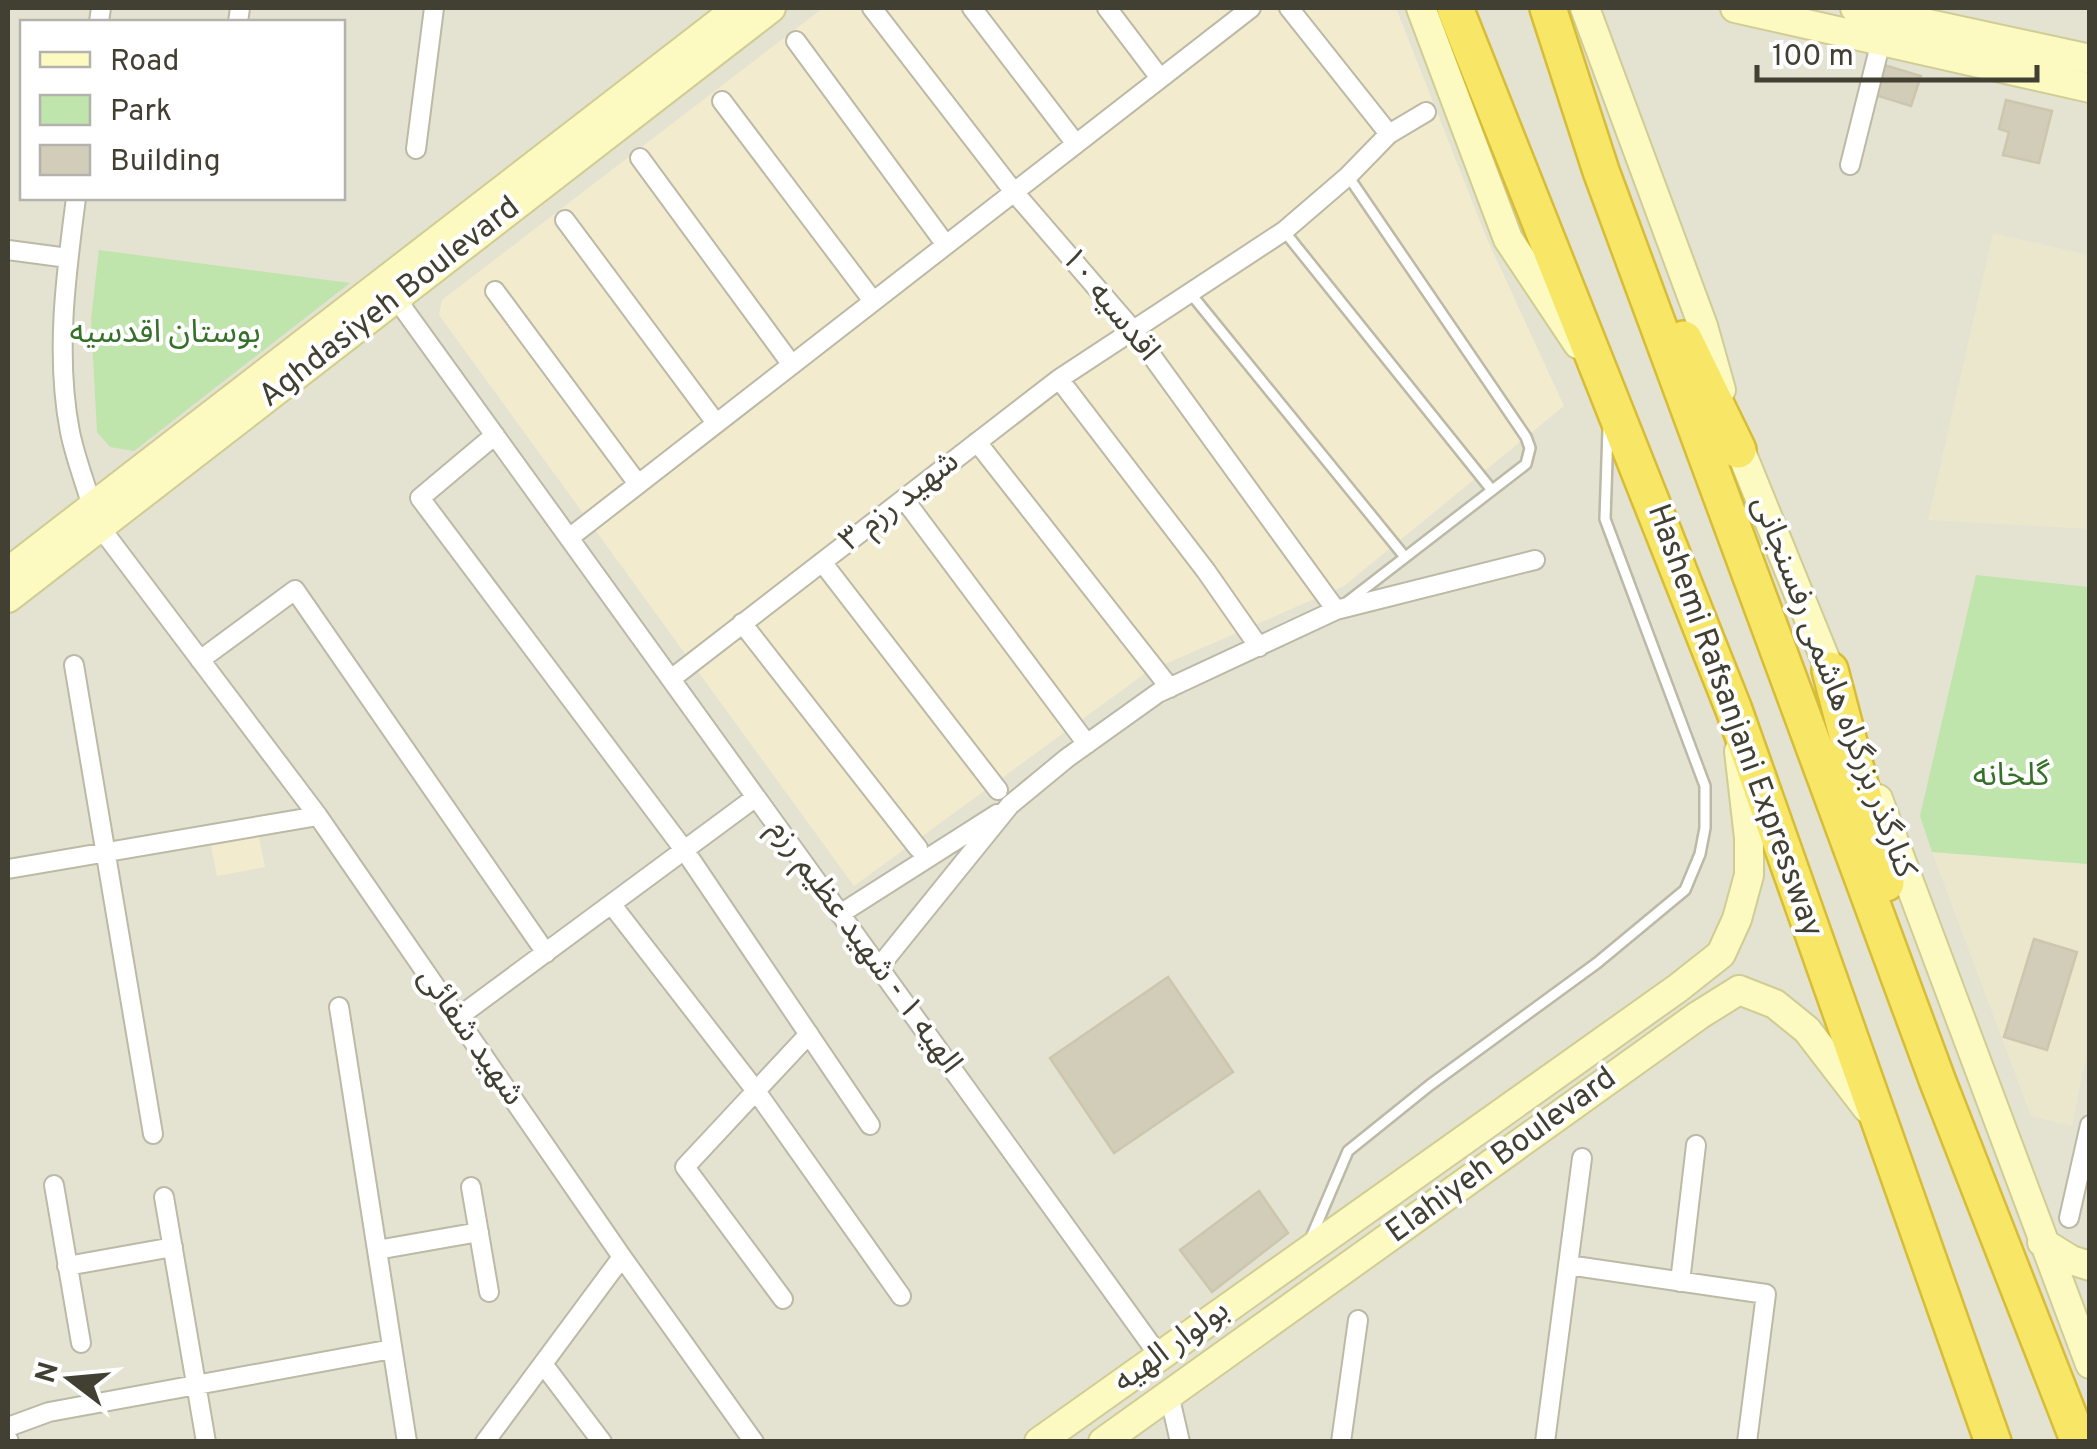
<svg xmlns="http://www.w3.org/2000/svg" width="2097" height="1449" font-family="Overpass,'Noto Sans Arabic',sans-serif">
  <rect width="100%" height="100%" fill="#f1efe3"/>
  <path fill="#e4e2d1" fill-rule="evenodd" d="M8,8H2089V1441H8ZM22,22H342V198H22Z"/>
  <path fill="#f3ebce" d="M823,8H1396L1487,239L1564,406L1344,586L1147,672L854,886L439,315L442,300Z
    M259,837L265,867L217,876L211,846Z"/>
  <path fill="#eae7cd" d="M1993,233L2089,255V529L1928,520Z
    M1932,852L2089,864V1042L2072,1126L2031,1116Z"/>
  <path fill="#bfe4ac" d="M99,250L350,283L134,451L110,447L97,432L91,320Z
    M1976,575L2089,587V864L1932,852L1920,816Z"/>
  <path fill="#d2cdb9" stroke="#ccc6ac" stroke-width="2.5" d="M1884,65L1921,76L1911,106L1875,95Z
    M2006,100L2052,111L2039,163L2003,155L2009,132L1999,129Z
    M2034,939L2077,952L2047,1050L2004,1037Z
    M1168,977L1233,1072L1114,1153L1050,1058Z
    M1259,1191L1288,1233L1212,1292L1180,1250Z"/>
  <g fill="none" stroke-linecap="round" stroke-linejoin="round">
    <defs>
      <path id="lane" d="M1284,231L1491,489
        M1191,294L1405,557
        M1346,603L1526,464L1530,448L1526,437L1348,176
        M1310,1240L1348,1151L1430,1085L1597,963L1685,890L1700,854L1705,828V786L1605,519L1608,430"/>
      <path id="street" d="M872,8L1014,192L1133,330L1336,610
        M972,8L1076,144
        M1107,8L1160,78
        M1289,8L1389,134
        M99,22L101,8
        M238,22L240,8
        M796,41L946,245
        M722,101L873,301
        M416,149L434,8
        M640,158L792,365
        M1850,165L1881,41
        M76,198C66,274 55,355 70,432C75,457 85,482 92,507
        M565,220L716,423
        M8,250L68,258
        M390,290L1160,1357
        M495,291L638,484
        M1059,379L1206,571L1259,647
        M495,435L420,498L685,851L870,1125
        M977,442L1170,688
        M904,499L1087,744
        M100,527L318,816L622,1257L754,1442
        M569,538L1251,8
        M822,562L998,790
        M742,623L918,848
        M200,660L295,590L546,953
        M74,665L153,1134
        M671,679L1059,379L1284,231L1348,176L1389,134L1426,112
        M8,869L318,816
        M612,905L756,1091L901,1296
        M840,914L997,814
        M879,967L1010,805L1067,758L1158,693L1336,610L1535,560
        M339,1007L407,1442
        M457,1018L756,797
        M54,1185L81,1343
        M471,1187L489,1292
        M164,1197L206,1442
        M2069,1218L2090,1125
        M377,1250L479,1232
        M1568,1265L1766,1294L1747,1442
        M67,1266L173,1247
        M1680,1282L1696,1145
        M783,1299L685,1167L809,1034
        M543,1364L602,1442
        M1169,1394L1180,1442
        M8,1427L49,1412L392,1349
        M8,1439L9,1442
        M485,1442L622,1257
        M1341,1442L1358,1320
        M1545,1442L1582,1158"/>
      <path id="secondary" d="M1421,8L1508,239L1578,344
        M1585,8L1703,326L1721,390
        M1735,8L2090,88
        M1855,8L2090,59
        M1733,432L1837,688
        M8,572L738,8
        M8,598L771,8
        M1878,799L2090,1364
        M1739,990L1775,1004L1807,1030L1867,1108
        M2042,1242L2071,1260L2090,1266
        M1039,1442L1678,988L1721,954L1737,919L1749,875V838L1739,751
        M1103,1442L1699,1015L1739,990"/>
      <path id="highway" d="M1455,8L1734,710L1993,1442
        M1548,8L1601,171L1938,1082L2079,1442
        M1684,339L1738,450
        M1830,670L1886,883"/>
    </defs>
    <use href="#lane" stroke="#bcb9a6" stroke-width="14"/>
    <use href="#street" stroke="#bcb9a6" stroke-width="22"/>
    <use href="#secondary" stroke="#d0cc94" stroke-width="32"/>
    <use href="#highway" stroke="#d7bd37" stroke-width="40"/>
    <use href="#lane" stroke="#fff" stroke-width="9"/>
    <use href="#street" stroke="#fff" stroke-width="18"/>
    <use href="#secondary" stroke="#fcfac1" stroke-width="28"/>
    <use href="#highway" stroke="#f8e666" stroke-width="35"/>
  </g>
  <g text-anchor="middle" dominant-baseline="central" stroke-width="8" stroke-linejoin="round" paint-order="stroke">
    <g font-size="32" fill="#423f33" stroke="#fff">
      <text transform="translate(390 303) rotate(-38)">Aghdasiyeh Boulevard</text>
      <text transform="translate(1109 305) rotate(51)">اقدسیه ۱۰</text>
      <text transform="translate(900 502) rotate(-38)">شهید رزم ۳</text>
      <text transform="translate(1833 687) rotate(69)">کنارگذر بزرگراه هاشمی رفسنجانی</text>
      <text transform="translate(1734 721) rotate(70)">Hashemi Rafsanjani Expressway</text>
      <text transform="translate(864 947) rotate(54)">الهیه ۱ - شهید عظیم رزم</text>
      <text transform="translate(470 1037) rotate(55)">شهید شفائی</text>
      <text transform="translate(1502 1156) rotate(-36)">Elahiyeh Boulevard</text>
      <text transform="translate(1172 1347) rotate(-36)">بولوار الهیه</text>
    </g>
    <g font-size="32" fill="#36712a" stroke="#fff">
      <text x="165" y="334">بوستان اقدسیه</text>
      <text x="2011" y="777">گلخانه</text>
    </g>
  </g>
  <rect width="2097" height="1449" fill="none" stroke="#423f33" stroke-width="20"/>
  <rect x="20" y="20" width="325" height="180" fill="#ffffff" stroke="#b3b2ad" stroke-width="2.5"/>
  <rect x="40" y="52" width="50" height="15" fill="#fcfac1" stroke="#b3b2ad" stroke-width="2.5"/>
  <text x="110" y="70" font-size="30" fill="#423f33">Road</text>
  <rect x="40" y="95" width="50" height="30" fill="#bfe4ac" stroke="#b3b2ad" stroke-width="2.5"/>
  <text x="110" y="120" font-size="30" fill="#423f33">Park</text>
  <rect x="40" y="145" width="50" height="30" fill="#d2cdb9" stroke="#b3b2ad" stroke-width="2.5"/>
  <text x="110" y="170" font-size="30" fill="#423f33">Building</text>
  <g transform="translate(70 1379) rotate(286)" stroke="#ffffff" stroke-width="8" paint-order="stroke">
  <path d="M0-8L18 38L0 25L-18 38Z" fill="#423f33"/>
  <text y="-15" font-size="28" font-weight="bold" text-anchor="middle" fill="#423f33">N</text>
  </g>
  <path d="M1757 65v15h280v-15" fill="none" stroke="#423f33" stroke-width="5"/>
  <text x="1772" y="65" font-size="30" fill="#423f33" stroke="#ffffff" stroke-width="8" paint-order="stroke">100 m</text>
</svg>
